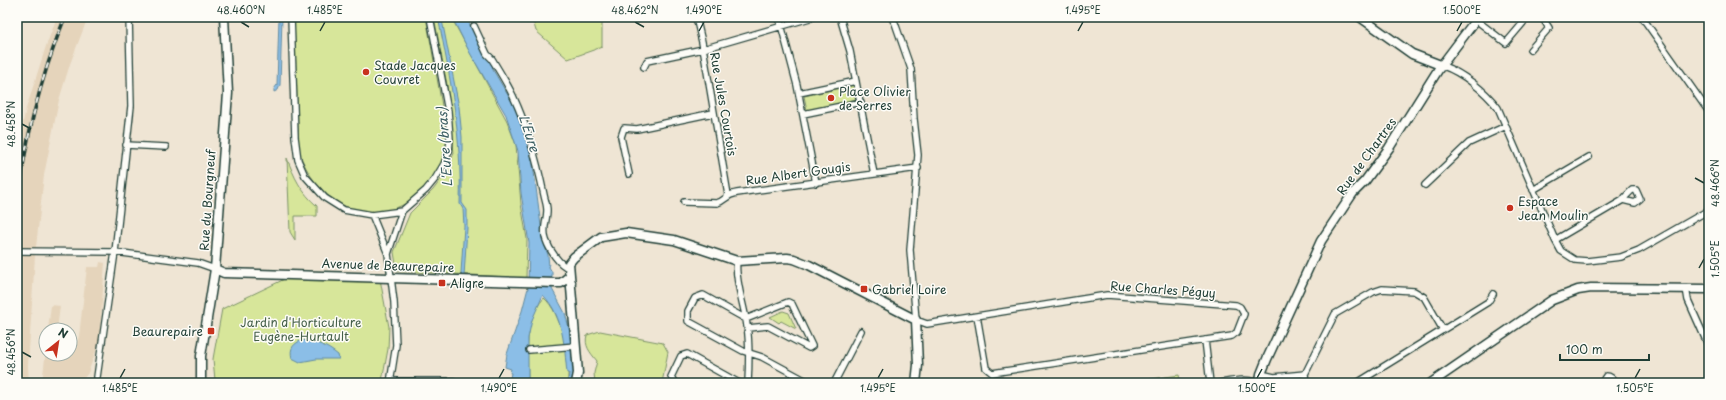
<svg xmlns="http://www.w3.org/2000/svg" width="1726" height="400" font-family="'Playpen Sans',sans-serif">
  <rect width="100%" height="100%" fill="#efe5d4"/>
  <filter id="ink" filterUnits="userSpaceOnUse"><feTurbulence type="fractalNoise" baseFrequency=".025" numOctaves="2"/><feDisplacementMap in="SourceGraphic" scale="8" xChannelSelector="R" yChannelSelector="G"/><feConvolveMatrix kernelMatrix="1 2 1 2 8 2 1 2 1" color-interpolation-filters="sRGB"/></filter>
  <g filter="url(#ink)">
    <path fill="#e5d4bb" d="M57,17H88L70,64L59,100L44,175L36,247H17V152L18,144L26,109L46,46Z
      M17,255H35L28,366L29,383H17Z
      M100,262L105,263L99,342L88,373L80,383H42L46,350V354H70V345H76L79,336L87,267H99Z
      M51,305L60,306L57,330H48Z"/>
    <path fill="#d7e69a" stroke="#7b9267" d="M294,17H426L448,139C431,228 331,240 299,152Z
      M434,17H451L507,121L516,145L521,204L527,239L526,278L397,271L394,252L410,213L433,190L445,174L454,153L447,85Z
      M532,17H603L602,18V47L568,59L536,31Z
      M855,85L857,100L807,110L804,96Z
      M287,158C294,177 301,192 317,206V216H295V240L290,232Z
      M289,277L380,279L389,327L388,349L382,381L215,380L213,359L222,309Z
      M544,298C561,312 572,362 567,383H528C528,355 523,321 544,298Z
      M783,311L789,313L796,329L781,321L779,323L770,317Z
      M600,331L663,343L668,352L662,383H595L594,373L597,361C590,352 584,346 587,335Z
      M1179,375L1181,383H1124Z"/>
    <path fill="#8bbee7" stroke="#608a9f" d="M279,17H282L280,85L278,90L274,92V89L277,85Z
      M438,17H441L442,20L459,107L462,137V203L467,210V228L464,276H462L461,273L464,226L463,209L460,204C462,138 451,81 438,17Z
      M452,17H466L485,55L493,66V70L512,102L524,129L532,157L543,241L548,255L549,267L552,272V289L565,313L572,339L570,349C578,356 576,374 573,383H568L569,373H567C564,346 564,317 543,295L532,320L528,338V383H519L517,381L515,383H509L511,373H510L511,369L505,367L507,354L522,311L528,288L529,243L521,193L518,151L506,115L470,53Z
      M303,340C317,342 327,346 338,355L339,359H316L300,362L292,358C289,348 294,343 303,340Z"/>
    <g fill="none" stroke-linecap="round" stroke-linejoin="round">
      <defs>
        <path id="street" d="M291,17L295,137L298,160L305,176L325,198L344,210L372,215L402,211L426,190L435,179L444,164L449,151L450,139L448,111L430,17
          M696,17L702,42L728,195
          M779,17L797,85L816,183
          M840,17L850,51L874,174
          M891,17L895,23L911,69L914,119L918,155L910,250L916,320L927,324L1107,295L1236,305L1240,307L1244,314L1237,332L1232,336L992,373L986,368L977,316
          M1642,17L1709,112
          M17,18V17
          M1476,20L1506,43L1528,17
          M474,26L487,54L492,59C499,71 507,83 513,96C528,128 537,161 544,195C545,200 547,205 547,210C547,221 542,229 546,240C549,249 559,265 569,268L568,271
          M1530,50L1549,28L1542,17
          M1443,66C1463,73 1485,91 1498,108L1555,240L1561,251L1575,260L1587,261L1621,257L1639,250L1709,210
          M644,67L647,61L703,49L813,17
          M799,93L856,81
          M803,114L861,102
          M126,145L166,147
          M629,174L621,137L624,128L637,129L713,113
          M1425,185L1469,143L1506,126
          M1533,190L1589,157
          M684,202L717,203C725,201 725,195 737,193L918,168
          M372,215L388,254L394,302L396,345L390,383
          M1555,240L1623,200L1635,203L1640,199L1636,190H1632L1626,196L1623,200
          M17,251L115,252L198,263L215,269
          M388,254L402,211
          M737,261C734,278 745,308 747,326C750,345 749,364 748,383
          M1686,288L1688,300L1709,347
          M748,328L768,326L809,348L812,346L792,304L788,302L746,319L703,295L695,298L688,311V321L743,351L762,357L810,383
          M1205,340L1210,383
          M529,350L576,346
          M1261,374L1274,377L1305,374L1335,314L1373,292L1382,289L1414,291L1424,297L1443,330
          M1305,374L1306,383
          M97,377L115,252L131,106L129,17
          M390,381H453
          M675,383L671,377L681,356L687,354L739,383
          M834,383L861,331
          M1220,383C1233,381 1247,378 1259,383
          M1357,383L1488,302L1493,294
          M1604,383V379L1606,376C1611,376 1613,378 1615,383"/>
        <path id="secondary" d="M1360,17L1412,54L1443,66
          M215,269L224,273L556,283H561L567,278L571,282
          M201,383V356L215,269L228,93L224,17
          M576,383L578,373L569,263L574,257L601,237L626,233L674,240L737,261L787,258L794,259L809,265L916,320L918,365L916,383
          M1260,383L1261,374L1267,359L1321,241L1353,193L1365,181L1389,148L1438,70L1478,17
          M1431,383L1552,300L1578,290L1591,288L1709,289"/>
      </defs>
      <use href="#street" stroke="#1f3d34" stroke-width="8"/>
      <use href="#secondary" stroke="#1f3d34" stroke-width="11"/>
      <use href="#street" stroke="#fdfcf7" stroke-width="5.5"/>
      <use href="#secondary" stroke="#fdfcf7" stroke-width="8"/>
      <defs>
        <path id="rail" d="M17,210C24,143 40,79 65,17"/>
      </defs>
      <use href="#rail" stroke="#1f3d34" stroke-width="3.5"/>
      <use href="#rail" stroke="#fdfcf7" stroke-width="2" stroke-dasharray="6" stroke-linecap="butt"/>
    </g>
  </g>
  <path fill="none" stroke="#1f3d34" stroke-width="1.5" d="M241,22L249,27M635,22L644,27M320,31L325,22M699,31L704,22M1078,31L1083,22M1457,31L1462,22M22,124L31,129M1695,178L1704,183M1699,268L1704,259M22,352L31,357M120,378L125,369M499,378L504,369M878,378L883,369M1257,378L1262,369M1635,378L1640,369"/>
  <g fill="#c8321e" stroke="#fdfcf7" stroke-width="1.5">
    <circle cx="366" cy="72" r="4"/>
    <circle cx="831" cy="98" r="4"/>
    <circle cx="1510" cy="208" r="4"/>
    <rect x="438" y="279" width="8" height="8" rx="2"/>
    <rect x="860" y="285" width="8" height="8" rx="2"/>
    <rect x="207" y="327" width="8" height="8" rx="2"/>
  </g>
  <g text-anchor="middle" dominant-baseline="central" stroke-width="3" stroke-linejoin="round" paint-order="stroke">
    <g font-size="12" fill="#1f3d34" stroke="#fdfcf7" text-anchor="start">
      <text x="374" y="65">Stade Jacques<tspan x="374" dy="14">Couvret</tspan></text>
      <text x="839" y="91">Place Olivier<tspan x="839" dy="14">de Serres</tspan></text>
      <text x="1518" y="201">Espace<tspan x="1518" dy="14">Jean Moulin</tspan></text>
      <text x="450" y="283">Aligre</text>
      <text x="872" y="289">Gabriel Loire</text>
      <text x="203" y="331" text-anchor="end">Beaurepaire</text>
    </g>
    <g font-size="12" fill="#1f3d34" stroke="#fdfcf7">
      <text transform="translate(724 104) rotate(80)">Rue Jules Courtois</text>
      <text transform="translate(1366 156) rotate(-54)">Rue de Chartres</text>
      <text transform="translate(798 173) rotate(-8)">Rue Albert Gougis</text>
      <text transform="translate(207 200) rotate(-86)">Rue du Bourgneuf</text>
      <text transform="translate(388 265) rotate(2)">Avenue de Beaurepaire</text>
      <text transform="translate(1163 289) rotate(4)">Rue Charles Péguy</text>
    </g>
    <g font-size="12" fill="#445f48" stroke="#fdfcf7">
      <text x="301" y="322">Jardin d'Horticulture<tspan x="301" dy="14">Eugène-Hurtault</tspan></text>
    </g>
    <g font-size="13" font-style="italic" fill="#3a5d61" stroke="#fdfcf7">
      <text transform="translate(530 133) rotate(72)">L'Eure</text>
      <text transform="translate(444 147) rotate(-94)">L'Eure (bras)</text>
    </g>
  </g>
  <rect width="1726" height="400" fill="none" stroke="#fdfcf7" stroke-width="44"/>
  <g transform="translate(58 342) rotate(30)"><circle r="19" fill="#fdfcf7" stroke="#a4b0a9"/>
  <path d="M0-3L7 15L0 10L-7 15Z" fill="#c8321e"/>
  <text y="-6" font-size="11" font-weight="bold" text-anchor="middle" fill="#1f3d34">N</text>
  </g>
  <path d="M1560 354v6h89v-6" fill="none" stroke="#1f3d34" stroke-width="2"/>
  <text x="1566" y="354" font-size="12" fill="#1f3d34" stroke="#fdfcf7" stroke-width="3" paint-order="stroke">100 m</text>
  <rect x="22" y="22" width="1682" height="356" fill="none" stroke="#1f3d34" stroke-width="1.5"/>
  <g font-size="10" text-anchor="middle" fill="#1f3d34">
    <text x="241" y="14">48.460°N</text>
    <text x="325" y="14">1.485°E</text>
    <text x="635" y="14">48.462°N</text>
    <text x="704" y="14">1.490°E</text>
    <text x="1083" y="14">1.495°E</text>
    <text x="1462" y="14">1.500°E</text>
    <text transform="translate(11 124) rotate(-90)" y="4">48.458°N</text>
    <text transform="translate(1715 183) rotate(-90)" y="4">48.466°N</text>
    <text transform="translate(1715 259) rotate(-90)" y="4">1.505°E</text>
    <text transform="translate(11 352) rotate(-90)" y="4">48.456°N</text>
    <text x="120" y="392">1.485°E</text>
    <text x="499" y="392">1.490°E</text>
    <text x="878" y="392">1.495°E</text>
    <text x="1257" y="392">1.500°E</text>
    <text x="1635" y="392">1.505°E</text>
  </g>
</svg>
